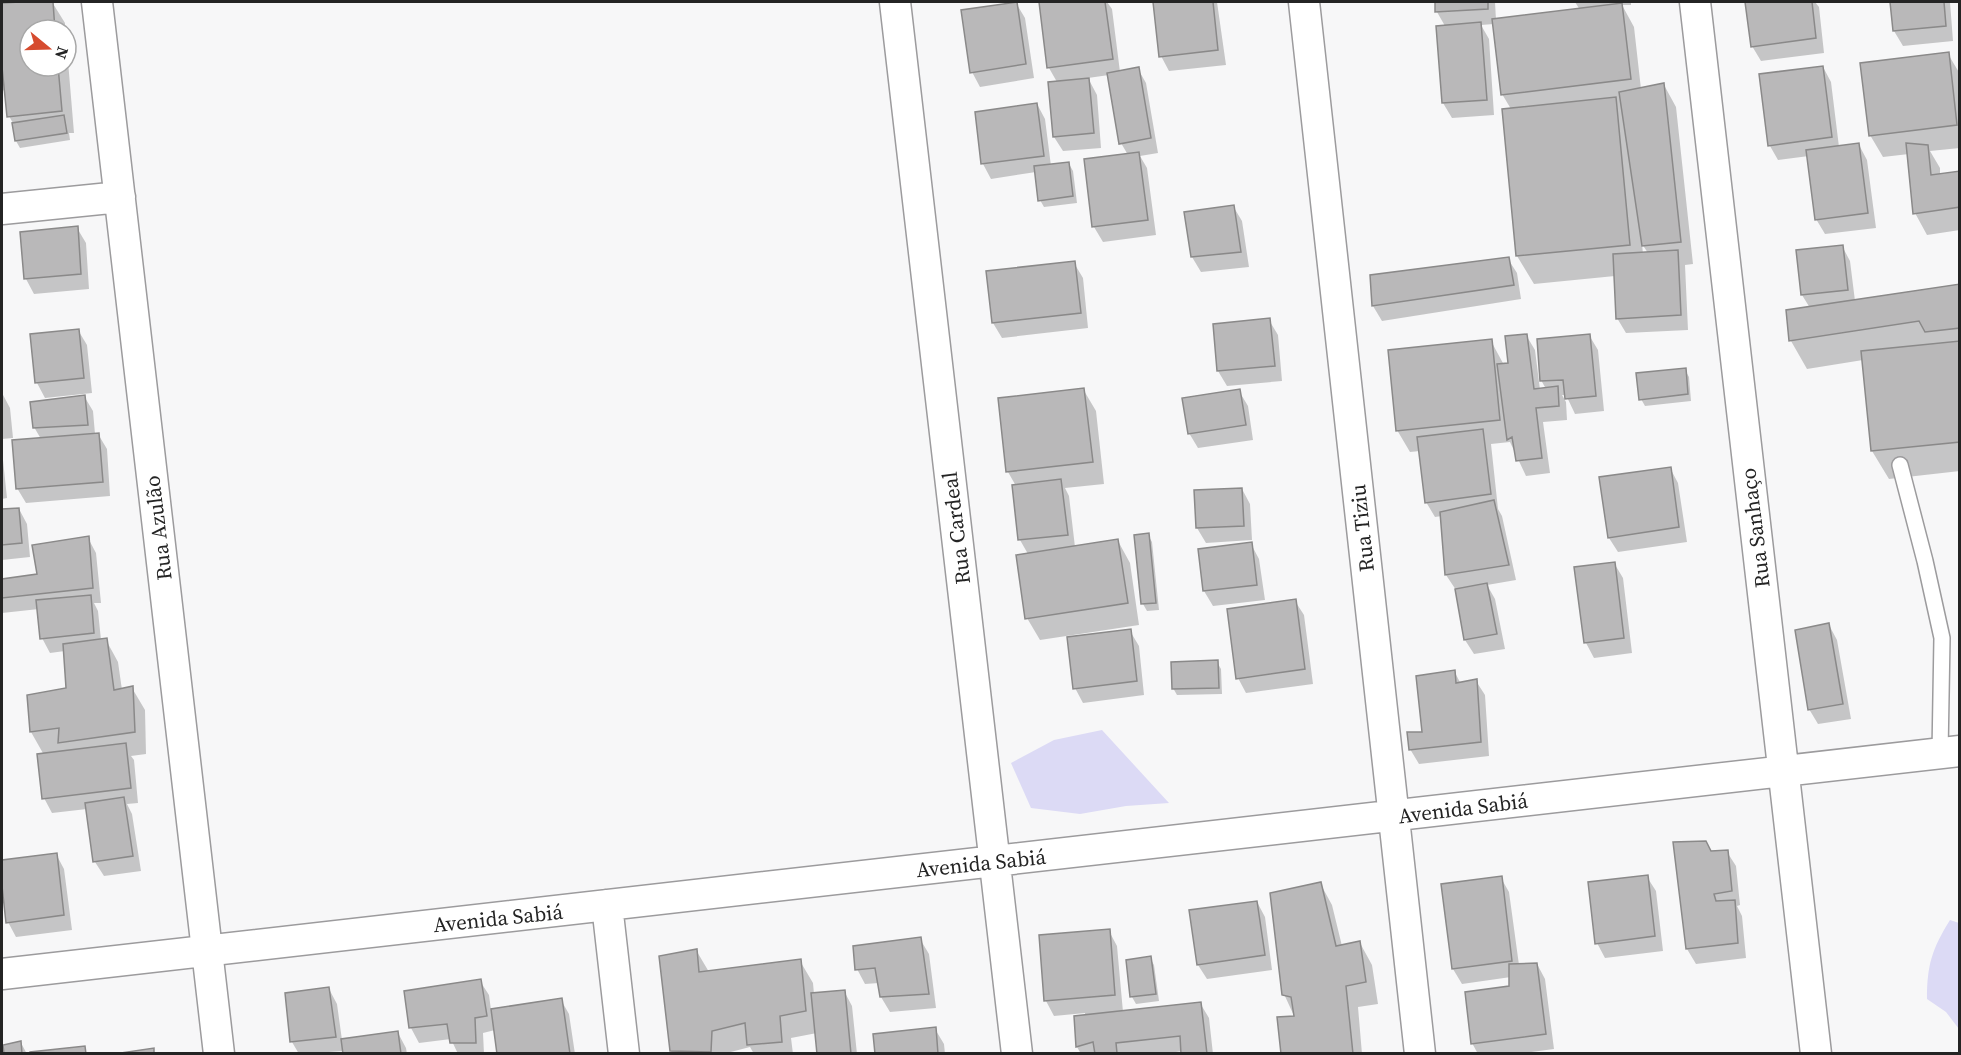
<svg xmlns="http://www.w3.org/2000/svg" width="1961" height="1055" font-family="'Source Serif 4',serif">
  <rect width="100%" height="100%" fill="#f7f7f8"/>
  <path fill="#dcdaf5" d="M1102,730L1169,803L1126,806L1080,814L1031,808L1011,763L1054,740Z
    M1950,920L1959,923V1029L1946,1012L1927,999C1927,965 1932,949 1950,920Z"/>
  <path fill="#0003" fill-rule="evenodd" d="M52,2L65,23V30H30V66H66V37L74,133H69L70,140L20,148L16,141L14,125L9,116L6,91L2,90V4Z
    M1050,2H1107L1112,9L1120,72L1138,69L1146,83L1158,153L1140,156L1147,168L1156,235L1103,242L1094,227L1085,160L1128,155L1121,143L1109,75L1088,78L1097,95L1101,148L1063,151L1054,137L1057,82L1049,68L1040,3Z
    M1155,2H1217L1226,65L1169,71L1161,56Z
    M1436,2H1495L1496,20L1580,10L1575,2H1631V5H1622L1634,27L1641,89L1664,85L1676,107L1693,264L1685,265L1688,330L1626,333L1617,318L1615,276L1534,284L1517,256L1511,109L1502,94L1494,24L1481,25L1489,39L1494,115L1452,118L1443,103L1445,26L1437,12ZM1642,244L1648,253L1643,254Z
    M1746,2H1815L1819,7L1824,53L1761,61L1752,46Z
    M1892,2H1950L1953,41L1903,46L1894,31Z
    M1016,3L1025,18L1034,78L980,87L972,72Z
    M1948,54L1960,74V148L1930,151L1940,168V175L1960,172V230L1927,235L1915,213L1909,154L1883,157L1870,135Z
    M1823,67L1831,82L1839,147L1859,145L1867,160L1876,228L1825,234L1816,219L1809,156L1778,160L1770,146Z
    M1037,104L1045,119L1051,166L1069,164L1073,171L1077,203L1044,207L1040,200L1036,172L991,179L983,164L976,113Z
    M1233,206L1242,221L1249,267L1201,272L1192,257Z
    M77,228L86,243L89,289L34,294L26,279Z
    M1842,246L1850,261L1855,301L1960,285V471L1889,479L1872,451L1863,360L1807,369L1791,341L1788,312L1810,308L1802,295Z
    M1508,259L1517,273L1521,299L1382,321L1373,306L1371,276Z
    M1074,263L1083,278L1088,328L1002,338L993,323Z
    M1269,320L1278,335L1282,381L1227,386L1218,371Z
    M78,330L87,345L92,393L45,398L37,383Z
    M1526,335L1535,350L1540,390L1546,389L1541,380L1589,335L1598,350L1604,411L1575,414L1566,395H1562L1566,402L1567,420L1543,422L1550,473L1526,476L1510,442L1491,444L1498,509L1502,516L1516,580L1487,585L1495,599L1505,649L1474,654L1465,640L1456,590L1446,575L1442,516L1435,517L1426,502L1420,451L1410,452L1397,430L1491,341L1504,365L1510,364Z
    M1685,370L1689,377L1691,401L1645,406L1641,399Z
    M1083,389L1096,411L1104,484L1065,488L1069,496L1075,547L1118,541L1130,563L1139,625L1040,640L1027,618L1028,554L1020,540L1016,486L1008,472Z
    M1239,391L1248,406L1253,440L1198,448L1189,433Z
    M2,393L10,408L13,438L2,439Z
    M84,396L93,411L95,434H98L107,449L110,496L26,503L17,488L41,439L34,427Z
    M2,457L3,460L7,498L2,499Z
    M1670,468L1678,483L1687,542L1618,552L1609,538Z
    M1242,489L1250,504L1252,540L1206,543L1197,528L1196,492Z
    M2,507L3,510L19,509L27,524L30,557L2,560Z
    M1148,535L1152,542L1159,610L1147,611L1143,604Z
    M88,538L96,553L101,603H94L98,611L101,640H106L118,662L122,690L132,688L145,710L146,754L131,756L134,760L138,803L127,804L132,814L141,871L104,876L95,862L87,809L52,813L44,798V755L31,732L29,696L68,690L65,651L50,653L42,638L39,609L2,613V580L38,576Z
    M1251,544L1259,559L1265,600L1213,606L1204,591Z
    M1614,563L1623,578L1632,653L1594,658L1586,643L1576,568Z
    M1295,601L1304,615L1313,684L1246,693L1238,678Z
    M1829,625L1837,640L1851,719L1818,724L1809,709Z
    M1130,631L1139,646L1144,695L1083,703L1075,688Z
    M1217,662L1221,669L1222,694L1177,695L1173,688Z
    M1454,671L1461,684L1476,681L1485,695L1489,756L1419,764L1410,749L1424,733Z
    M2,788L3,807H2Z
    M1674,844L1711,853L1727,852L1736,866L1740,905L1737,906L1742,916L1746,958L1696,964L1687,949Z
    M56,854L64,869L72,930L16,937L8,922L2,862Z
    M1647,877L1656,891L1663,951L1605,958L1597,943Z
    M1501,878L1509,892L1519,965L1537,964L1545,979L1554,1049L1517,1054H1478L1472,1043L1511,987V977L1462,984L1453,969L1443,885Z
    M1320,883L1332,905L1342,946L1360,943L1372,965L1378,1004L1358,1007L1362,1054H1282L1295,1018L1284,994Z
    M1257,902L1265,917L1272,970L1207,979L1198,965Z
    M1109,931L1117,946L1123,1012L1200,1003L1209,1018L1213,1054H1183V1051L1162,1054H1081L1077,1047L1076,1017L1085,1016V1013L1054,1016L1046,1001L1040,937Z
    M920,939L929,954L936,1008L890,1012L881,997L879,983L865,984L857,969Z
    M696,950L709,972L800,961L813,983L814,994L844,991L852,1006L857,1054H819L817,1033L791,1038L793,1054H754L750,1047L723,1054H673L671,1051Z
    M1150,958L1154,965L1159,1001L1136,1004L1132,997L1128,961Z
    M480,981L489,995L491,1010L561,1000L569,1014L575,1054H499L495,1030L483,1033L484,1054H458L451,1039L419,1043L411,1028Z
    M329,989L337,1004L342,1040L398,1033L406,1048L407,1054H344V1051L299,1054L292,1042Z
    M935,1029L944,1044L945,1054H876Z
    M21,1043L27,1054H5Z"/>
  <path fill="#b9b8b9" stroke="#8a8989" stroke-width="1.5" d="M20,2H53L55,30H30V66H58L62,111L7,117L2,67V3Z
    M1017,2L1026,64L970,73L961,10Z
    M1039,2H1105L1113,59L1047,68Z
    M1153,2H1213L1218,50L1159,57Z
    M1435,2H1488V9L1435,12Z
    M1745,2H1812L1816,38L1751,47Z
    M1890,2H1944L1946,26L1893,31Z
    M1622,3L1631,79L1501,95L1492,19Z
    M1481,22L1487,100L1442,103L1436,26Z
    M1949,52L1957,125L1869,136L1860,63Z
    M1823,66L1832,137L1768,146L1759,74Z
    M1139,67L1151,138L1119,144L1107,73Z
    M1089,78L1094,133L1053,137L1048,82Z
    M1664,83L1681,242L1642,246L1619,92Z
    M1616,97L1630,245L1516,256L1502,109Z
    M1037,103L1044,156L981,164L975,112Z
    M64,115L67,133L15,141L12,123Z
    M1859,143L1868,213L1815,220L1806,150Z
    M1906,143L1928,145L1931,175L1960,171V207L1913,214Z
    M1139,152L1148,220L1092,227L1084,159Z
    M1069,162L1073,196L1038,201L1034,166Z
    M1234,205L1241,252L1191,257L1184,212Z
    M78,226L81,274L24,279L20,232Z
    M1843,245L1848,290L1801,295L1796,250Z
    M1678,250L1681,315L1616,319L1613,254Z
    M1509,257L1514,285L1372,306L1370,275Z
    M1075,261L1081,313L992,323L986,271Z
    M1960,284V328L1925,332L1919,321L1789,341L1786,310Z
    M1270,318L1275,366L1217,371L1213,324Z
    M79,329L84,378L35,383L30,334Z
    M1527,334L1534,389L1558,386L1559,406L1536,408L1542,458L1516,461L1512,437L1507,440L1497,364L1508,363L1505,336Z
    M1590,334L1596,396L1565,399L1563,380L1540,381L1537,339Z
    M1492,339L1500,420L1396,431L1388,350Z
    M1960,341V442L1871,451L1861,351Z
    M1686,368L1688,394L1639,400L1636,373Z
    M1084,388L1093,462L1006,472L998,398Z
    M1240,389L1246,425L1188,434L1182,398Z
    M85,395L88,425L33,428L30,402Z
    M1483,429L1491,494L1425,503L1417,437Z
    M99,433L103,482L16,489L12,440Z
    M1671,467L1679,527L1608,538L1599,477Z
    M1061,479L1068,535L1018,540L1012,485Z
    M1242,488L1244,526L1196,528L1194,490Z
    M1494,500L1509,565L1445,575L1440,512Z
    M19,508L22,543L2,545V509Z
    M1149,533L1156,603L1141,604L1134,535Z
    M89,536L93,588L2,598V579L37,574L32,545Z
    M1118,539L1128,603L1025,619L1016,555Z
    M1252,542L1257,585L1203,591L1198,549Z
    M1615,562L1624,638L1584,643L1574,567Z
    M1487,583L1497,634L1464,640L1455,589Z
    M91,595L94,633L40,639L36,600Z
    M1296,599L1305,669L1236,679L1227,609Z
    M1829,623L1843,704L1808,710L1795,630Z
    M1131,629L1137,681L1073,689L1067,637Z
    M107,638L114,690L133,686L135,732L58,743L59,728L30,732L27,695L66,688L63,644Z
    M1218,660L1219,688L1172,689L1171,662Z
    M1455,670L1456,683L1477,679L1481,742L1409,750L1407,732H1422L1416,676Z
    M126,743L131,788L42,799L37,754Z
    M124,797L133,856L93,862L85,803Z
    M1706,841L1711,851L1728,850L1732,891L1714,894L1716,901L1735,900L1738,943L1686,949L1673,842Z
    M57,853L64,915L6,923L2,886V860Z
    M1648,875L1655,936L1595,944L1588,882Z
    M1502,876L1512,961L1452,969L1441,884Z
    M1321,882L1336,946L1360,941L1366,982L1346,986L1353,1054H1281L1277,1017L1294,1016L1291,997L1282,995L1270,893Z
    M1257,901L1265,955L1197,965L1189,910Z
    M1110,929L1115,995L1044,1001L1039,935Z
    M921,937L929,994L880,997L875,968L855,970L853,946Z
    M697,949L699,972L801,959L806,1011L780,1016L782,1042L747,1045L745,1023L712,1031L711,1052L670,1051L659,956Z
    M1151,956L1156,994L1130,997L1126,960Z
    M1537,963L1546,1034L1471,1044L1465,992L1509,986V964Z
    M481,979L487,1016L475,1018L476,1043H450L447,1024L409,1028L404,991Z
    M329,987L336,1037L290,1042L285,993Z
    M845,990L851,1054H817L811,993Z
    M562,998L570,1054H497L491,1009Z
    M1201,1002L1207,1054H1181L1180,1036L1116,1043L1117,1053L1095,1054L1093,1042L1076,1047L1074,1016Z
    M936,1027L938,1054H875L873,1034Z
    M398,1031L401,1054H343L341,1039Z
    M21,1041L22,1054H4L3,1045Z
    M85,1046L86,1054H30V1052Z
    M154,1048V1054H114Z"/>
  <g fill="none" stroke-linecap="round" stroke-linejoin="round">
    <defs>
      <path id="service" d="M1900,465L1925,561L1942,638L1940,753"/>
      <path id="minor" d="M97,2L219,1054
        M895,2L1017,1054
        M1304,2L1420,1054
        M1695,2L1816,1054
        M2,209L120,197
        M607,905L624,1054
        M2,974L1960,751"/>
    </defs>
    <use href="#service" stroke="#9c9b9d" stroke-width="18"/>
    <use href="#minor" stroke="#9c9b9d" stroke-width="33"/>
    <use href="#service" stroke="#fff" stroke-width="15"/>
    <use href="#minor" stroke="#fff" stroke-width="30"/>
  </g>
  <g text-anchor="middle" dominant-baseline="central" stroke-width="4.5" stroke-linejoin="round" paint-order="stroke">
    <g font-size="21" fill="#242424" stroke="#fff">
      <text transform="translate(158 528) rotate(-97)">Rua Azulão</text>
      <text transform="translate(956 528) rotate(-97)">Rua Cardeal</text>
      <text transform="translate(1362 528) rotate(-96)">Rua Tiziu</text>
      <text transform="translate(1755 528) rotate(-97)">Rua Sanhaço</text>
      <text transform="translate(1463 808) rotate(-7)">Avenida Sabiá</text>
      <text transform="translate(981 863) rotate(-6)">Avenida Sabiá</text>
      <text transform="translate(498 918) rotate(-6)">Avenida Sabiá</text>
    </g>
  </g>
  <rect width="1961" height="1055" fill="none" stroke="#242424" stroke-width="6"/>
  <g transform="translate(48 48) rotate(109)"><circle r="28" fill="#ffffff" stroke="#a7a7a7" stroke-width="1.5"/>
  <path d="M0-4.5L10 22L0 15L-10 22Z" fill="#d64b2f"/>
  <text y="-9" font-size="16" font-weight="bold" text-anchor="middle" fill="#242424">N</text>
  </g>
</svg>
